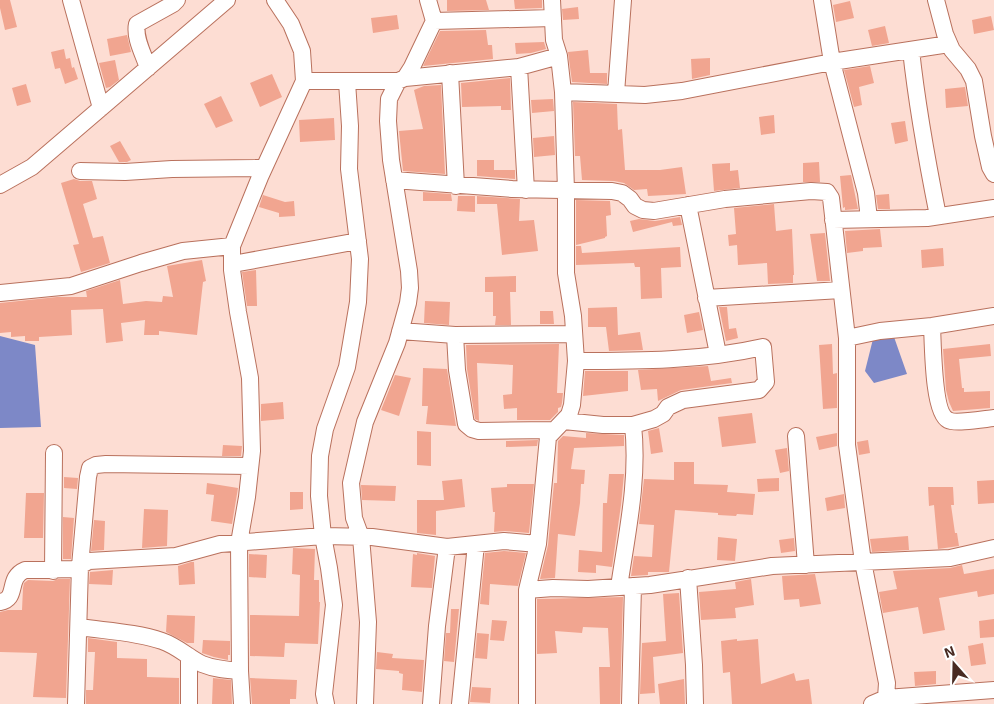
<svg xmlns="http://www.w3.org/2000/svg" width="994" height="704" font-family="'Exo 2',sans-serif">
  <rect width="100%" height="100%" fill="#fdddd3"/>
  <path fill="#7d88c7" d="M874,335L894,337L907,374L874,383L865,371Z
    M0,336L35,345L41,427L0,428Z"/>
  <path fill="#f1a590" d="M0,0H10L17,27L5,30L0,8Z
    M447,0H486L489,10L447,11Z
    M514,0H542V8L515,9Z
    M850,1L854,18L836,22L833,5Z
    M578,7L579,19L563,20L562,9Z
    M397,15L399,29L373,33L371,18Z
    M991,16L994,30L974,34L972,20Z
    M885,26L889,43L872,46L868,30Z
    M486,30L488,45H492L493,59L423,66L440,31Z
    M127,35L131,52L110,56L107,39Z
    M544,42L546,49L531,53L516,54L515,43Z
    M64,49L66,59L70,58L72,68L74,67L78,79L65,84L60,68L55,69L51,52Z
    M588,50L590,73H607V84L572,82L568,52Z
    M710,58V75L692,79L691,59Z
    M115,60L119,80L110,87L106,88L99,63Z
    M870,66L874,83L859,87L862,105L854,107L844,70Z
    M272,74L282,97L260,107L250,83Z
    M510,78L511,110H501V106L462,107L461,83Z
    M26,84L31,102L17,106L12,88Z
    M441,85L445,174L403,171L399,131L423,129L414,90L424,86Z
    M965,87L968,106L946,108L945,89Z
    M221,96L233,121L216,128L204,104Z
    M553,99L554,111L532,113L531,100Z
    M573,102L617,104L618,130L622,129L625,170H660L682,167L686,194L648,196L647,189L634,190L624,183L614,181L582,180L580,156H575Z
    M774,115L775,133L761,135L759,117Z
    M334,118L335,140L300,142L299,120Z
    M905,121L908,141L895,144L891,123Z
    M554,136L555,155L534,157L533,138Z
    M120,141L131,160L127,162H119L110,146Z
    M477,160H494V170H515V179L477,176Z
    M819,162L820,182H803V163Z
    M730,163V171L738,170L740,188L714,191L712,164Z
    M851,175L858,209L845,210V207L843,208L840,176Z
    M74,179L80,181H92L97,199L83,204L93,238L103,236L110,263L81,272L73,245L79,244L61,183Z
    M423,192L451,194L452,201H423Z
    M889,194L890,209H878L876,195Z
    M263,195L285,202L294,201L295,216L279,217V213L259,207Z
    M458,196H475V212L457,211Z
    M477,196L520,199L519,221L534,220L538,251L502,255L497,204H477Z
    M576,200L610,201L611,215L606,216L607,236L605,237V238L576,245Z
    M774,204L776,231L792,229L794,275H793V283L768,284L767,263L738,265L737,245L729,246L728,235L736,234L734,208Z
    M680,217L682,225L673,226L672,222L633,232L630,221L639,219L655,221Z
    M880,229L882,247L863,248V251L847,253L845,231Z
    M825,233L830,281H817L810,234Z
    M576,246H581L582,253L680,247L681,267L661,268L662,298L641,299L640,267H635L634,263L576,265Z
    M943,248L944,266L922,268L921,250Z
    M202,260L206,281L203,282L197,335L159,331V335H144L145,320L121,323L123,341L106,343L103,309L71,310L72,335L39,337V341H25V336L11,337V332L0,333V303L57,297H87L86,291L120,280L123,304L146,301L162,302L163,296L173,297L167,266Z
    M256,270L257,306H247L242,272Z
    M516,276V292H510L511,325H495L496,316H493V292H485V277Z
    M425,301L450,302L449,325L424,323Z
    M617,307L618,335L640,332L643,350L609,351L606,327H588V308Z
    M719,307H727L729,329L736,328L738,338L726,341Z
    M540,311H553L554,324H540Z
    M699,312L703,330L687,333L684,315Z
    M559,344L557,393H563L562,403L561,407L558,408V412L550,420H517V408L504,409L503,395L512,394L513,365L477,363L479,421L475,419L467,369L466,345Z
    M832,344L833,374L837,373V408L823,409L819,345Z
    M990,344L991,356L959,359L962,388H964V392L990,391V408L953,411L949,402L946,390L943,349Z
    M708,366L711,381L731,378L732,383L681,390L658,401L657,389L641,390L638,370Z
    M423,368L447,369L456,426L426,424L428,406H422Z
    M585,371H628V391L583,396Z
    M395,375L411,378L399,416L381,410Z
    M283,402L284,419L261,421V404Z
    M752,413L756,443L722,447L718,417Z
    M659,428L663,452L651,454L648,431Z
    M417,431L431,432V466L417,465Z
    M586,433L624,435V446L574,448L571,469L585,470L584,484H581L580,503L575,536L558,534L555,578L540,579L548,545L554,483H557L558,441L563,436L586,438Z
    M837,433V446L819,450L816,437Z
    M538,440L537,446L506,447V441Z
    M868,440L870,453L859,455L857,442Z
    M223,445L242,446L241,456H222Z
    M787,448L789,471L780,473L775,450Z
    M674,462H694V484L728,485L727,492L755,494L753,515L737,514L736,516L718,515V513L675,510L669,572H648V575L631,576L634,556L652,557L654,525L639,524L644,479L674,480Z
    M609,474H624L621,505L612,567L596,565V573L578,572L579,550L602,552L603,503H607Z
    M64,477L78,478L77,489L64,488Z
    M779,478V491L758,492L757,479Z
    M462,479L465,507L436,511V535L417,533V500H444L442,481Z
    M994,480V503L978,504L977,481Z
    M207,483L238,488L232,524L211,521L214,495L206,494Z
    M507,484H534L529,533L505,531L494,532L495,512H493L491,488L507,487Z
    M361,485L396,486L395,501L362,500Z
    M928,487H953L954,505H951L955,533H957L959,546L938,549L934,505L929,506Z
    M290,492H303V509L290,510Z
    M26,493H44L43,538H24Z
    M844,494L845,508L827,511L825,498Z
    M144,509L168,510L167,546L142,548Z
    M63,517L74,518L71,559H63Z
    M94,520L105,521L104,550L91,551Z
    M908,536L909,550L872,552L870,539Z
    M718,537L737,539L735,561L717,560Z
    M794,538L795,551L781,553L779,540Z
    M293,548L315,549L314,580H319V602H320L318,644L285,643L284,657L250,656V615L299,616L300,575L292,574Z
    M504,551L526,553L518,586L490,584L489,605L480,604L485,553Z
    M417,553L435,556L432,588L411,587L413,554L417,555Z
    M249,554L267,555L266,578L249,577Z
    M191,562H194L195,584L179,585L178,566Z
    M962,565L964,574L994,569V594L978,597L977,591L939,598L945,630L923,634L918,607L883,613L879,592L897,589L893,571L950,568Z
    M113,570L112,585L89,584L90,572Z
    M815,574L821,604L800,607L799,599L784,600L782,576Z
    M58,579H70L66,698L33,697L37,653L0,652V612L8,610H22L23,588L24,583L28,580L53,581Z
    M751,579L754,605L735,608L736,618L701,620L699,592L736,589L735,582Z
    M679,593L683,653L653,657L655,693L640,694L642,643L666,641L663,594Z
    M623,597L620,704H600L599,667H610L608,628L583,627L582,633L555,631L557,653L537,654V599Z
    M451,609H459L454,662L444,661L446,633H450Z
    M167,615L195,616L194,643H187L166,632Z
    M994,619V637L980,638L979,621Z
    M492,620L507,621L504,641L490,640Z
    M477,633L489,634L487,659L475,658Z
    M88,638L117,642V658L147,659V677L179,678V704H86V690H93L95,652H88Z
    M737,639V641L758,639L761,684L794,673L796,681L809,679L812,704H732L730,672L723,673L721,641Z
    M203,640L230,641V655H228V660L214,657L202,653Z
    M983,643L986,664L971,666L968,646Z
    M377,652L393,654L392,658L424,660L422,692L402,690L403,674L399,673V671L376,669Z
    M936,671V684L915,686L914,672Z
    M213,678L231,680L232,704H212Z
    M250,678L297,680L296,699H290V704H252Z
    M684,679L685,704H660L658,684Z
    M472,687L491,688L490,703L470,702Z"/>
  <g fill="none" stroke-linecap="round" stroke-linejoin="round">
    <defs>
      <path id="minor" d="M71,0L101,108
        M822,0L832,62L866,193L869,219
        M936,0L945,34L952,50L968,69L974,81L983,136L990,167L994,174
        M434,21L553,18
        M911,50C917,106 927,161 938,216
        M519,67L526,190
        M148,68C144,55 134,38 137,24L173,4L177,0
        M450,73L456,186
        M405,78L519,67L559,56
        M304,81H398L405,78L412,67L434,21L428,0
        M563,92L645,95L682,91L832,62L949,44
        M616,93L623,0
        M80,171L125,172L172,169L264,168
        M394,180L512,189L612,191L622,193L630,199L635,206L643,210L654,211L725,199L811,191L827,192L831,198L847,338V445L863,562L887,683L886,698
        M0,185L32,167L227,0
        M688,205L718,354
        M833,220L927,218L994,208
        M233,264L358,241
        M0,293L71,286L141,263L183,251L232,246
        M706,298L841,290
        M932,326C933,344 933,413 948,420C955,424 984,419 994,418
        M400,331L455,335L574,334
        M455,335L457,370L466,424L472,429L479,431L554,430
        M847,338L880,331L932,326L994,316
        M564,421L603,425H633L654,419L663,414L668,407L683,400L759,390L766,382L763,347C702,361 638,361 576,361
        M796,436L806,565
        M53,571L54,453
        M688,578L694,665L695,704
        M619,587C627,533 639,479 633,425
        M527,590L553,588L588,589L650,585L772,566L950,558L994,548
        M0,602C19,599 6,578 25,570L74,569L89,561L176,556L220,544L323,536L372,537L447,547L504,541L538,544L548,437L569,415L572,405L576,361L573,316L566,273V191L563,92L559,56L554,40L552,0
        M79,627C106,631 136,632 162,641C177,646 188,657 202,664C214,669 227,670 240,671
        M76,704L80,566L88,477L90,468L96,465L106,464L250,466
        M189,704V656
        M242,704L240,671L239,543L247,497L252,451L250,378L238,312L232,270V246L260,177L304,81L302,51L291,24L275,0
        M326,704L324,694L334,605L329,568L323,536L319,496L320,456L325,429L347,367L358,302L360,259L349,169L350,126L347,82
        M365,704L368,622L361,537L354,518L351,483L365,422L397,343L408,303L410,288L409,271L391,160L388,121L389,99L398,81
        M431,704L437,626L447,547
        M460,704L476,544
        M527,704V590L538,544
        M630,704L633,586
        M872,704L886,698L994,690"/>
    </defs>
    <use href="#minor" stroke="#b9715d" stroke-width="18"/>
    <use href="#minor" stroke="#fff" stroke-width="16"/>
  </g>
  <g transform="translate(954 664) rotate(340)" stroke="#ffffff" stroke-width="4" paint-order="stroke">
  <path d="M0-4L9 19L0 12L-9 19Z" fill="#492b22"/>
  <text y="-8" font-size="14" font-weight="bold" text-anchor="middle" fill="#492b22">N</text>
  </g>
</svg>
